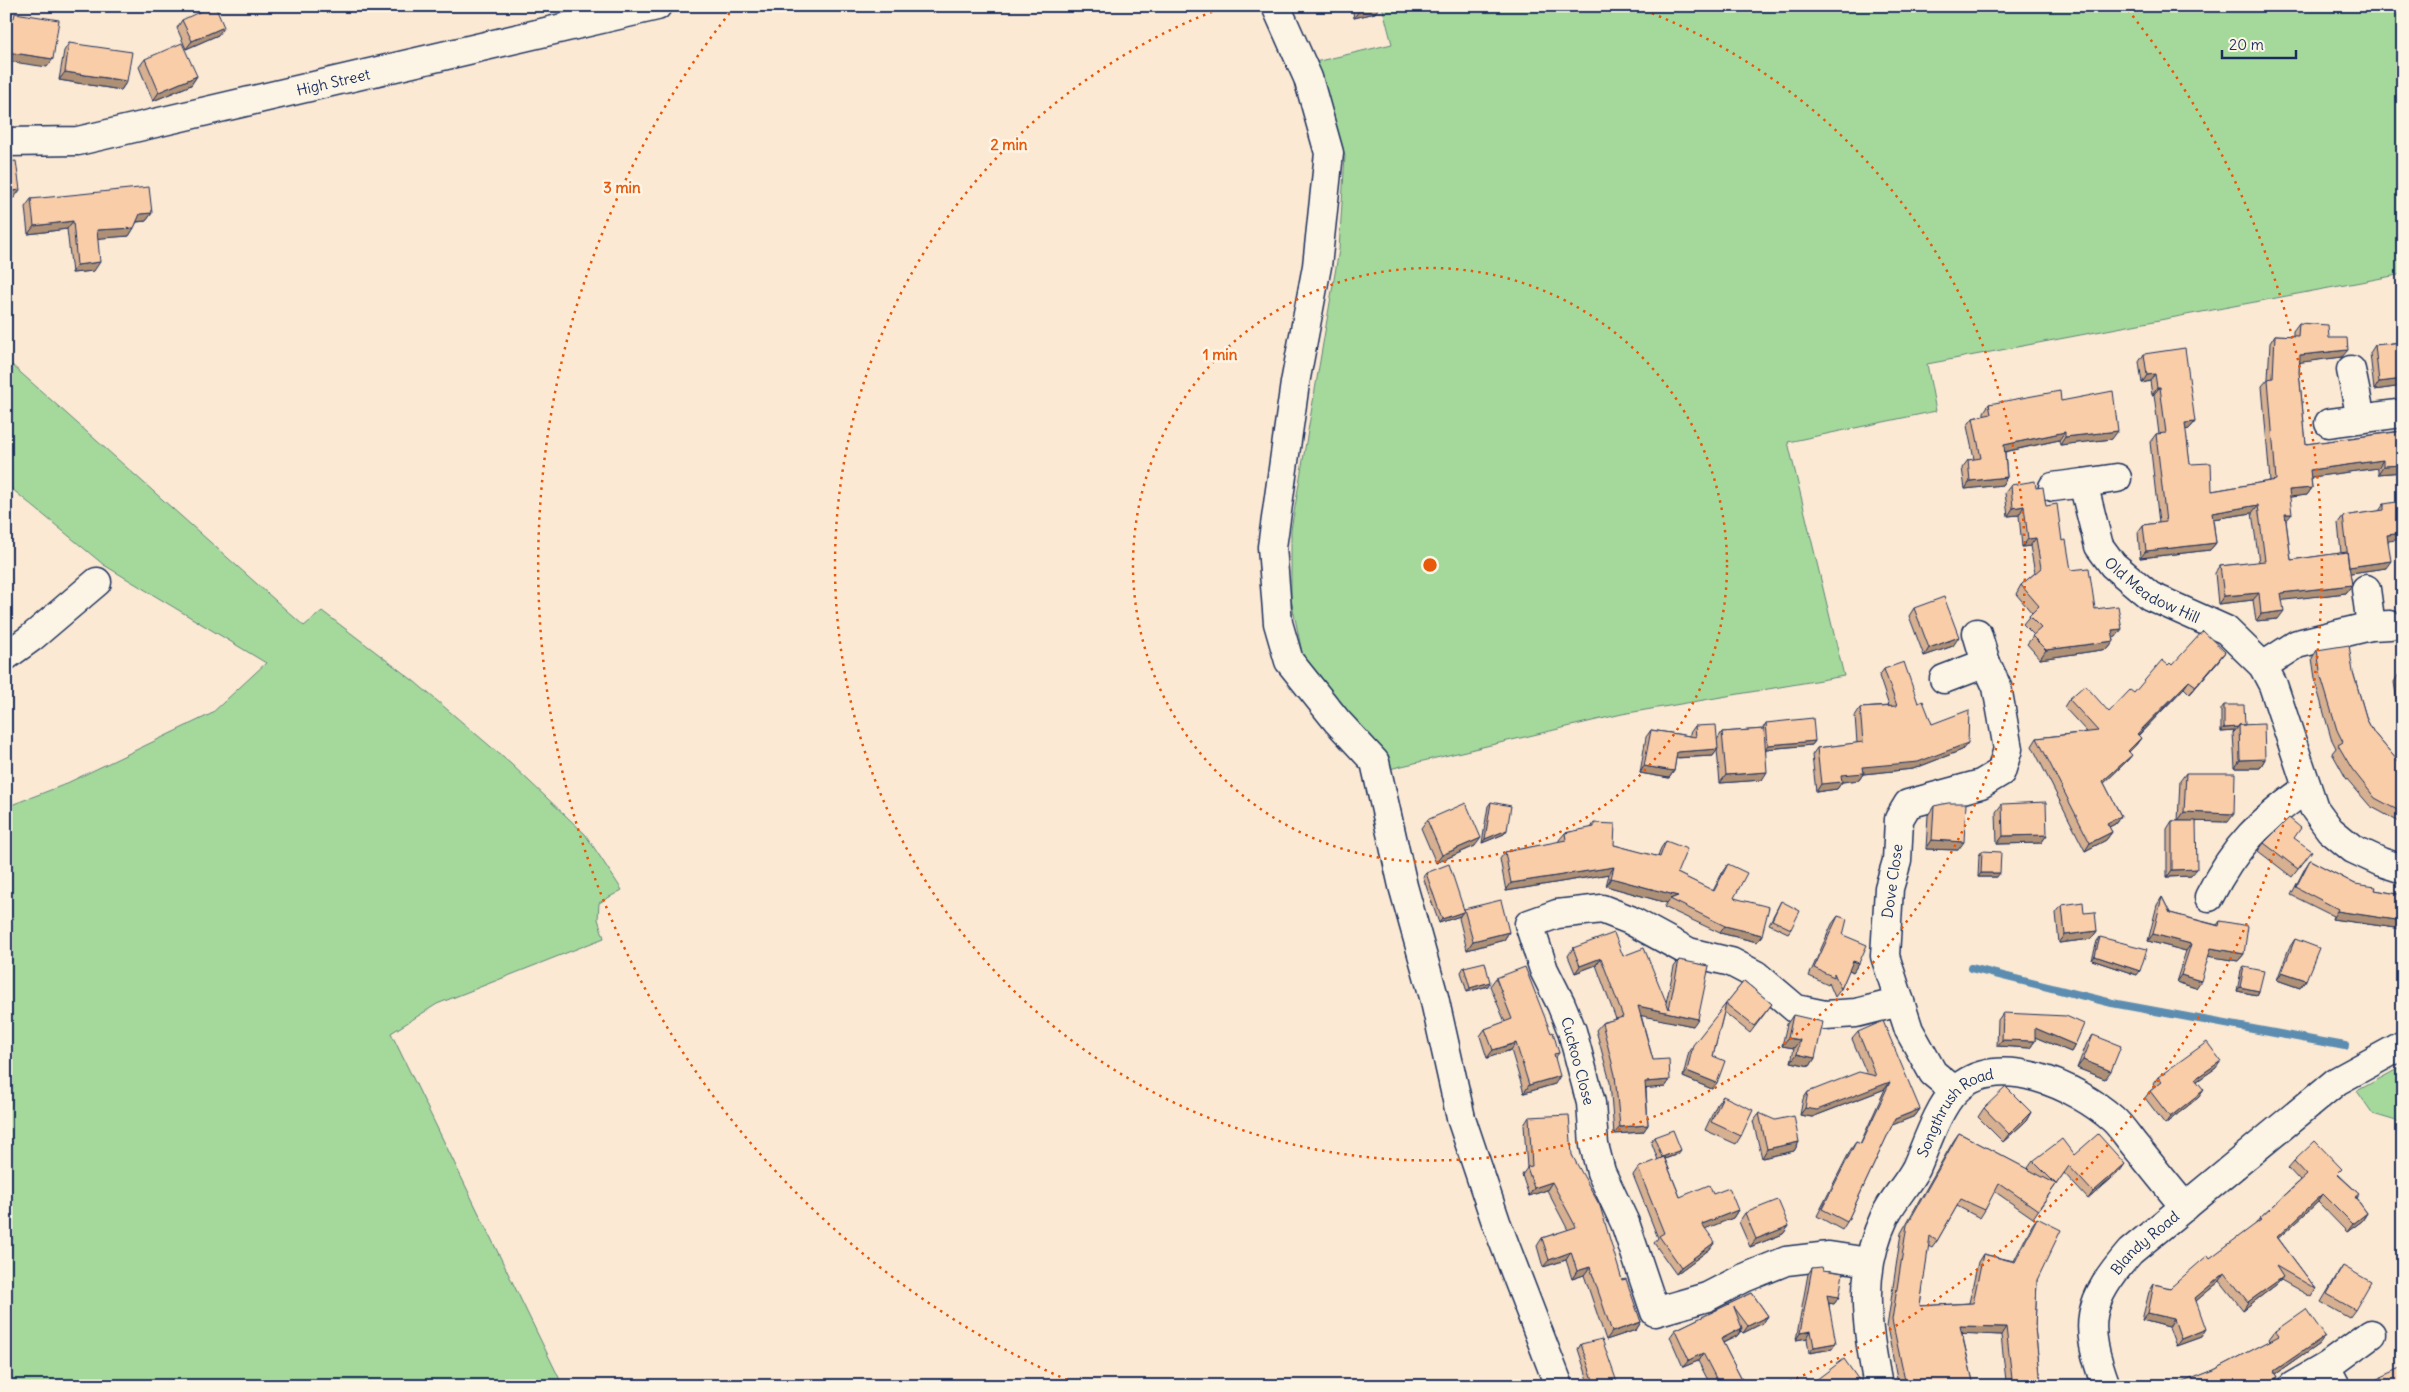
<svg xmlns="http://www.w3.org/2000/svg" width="2409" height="1392" font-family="Delius,sans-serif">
  <rect width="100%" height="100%" fill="#fbe9d3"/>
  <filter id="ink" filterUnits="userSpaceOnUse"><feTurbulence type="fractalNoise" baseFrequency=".02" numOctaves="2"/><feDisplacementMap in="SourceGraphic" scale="10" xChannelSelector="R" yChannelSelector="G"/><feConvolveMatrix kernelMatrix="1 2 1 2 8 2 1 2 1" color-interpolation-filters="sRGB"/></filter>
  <g filter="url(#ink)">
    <path fill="#a5d99b" stroke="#60847c" d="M1382,6H2403V274L1927,364L1936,411L1788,442L1844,676L1622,714L1385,770L1303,657L1291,599V530L1339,250L1345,156L1315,62L1392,44Z
      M12,365L304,626L322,611L415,682L511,764L585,834L622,890L599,903L598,919L604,938L437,1004L391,1033L563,1386H6V807L61,786L211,714L266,663L104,565L6,484V371Z
      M2403,1066V1123L2373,1114L2357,1091Z"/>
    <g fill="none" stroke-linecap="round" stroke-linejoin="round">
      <path stroke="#5c8db1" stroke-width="8" d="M1971,968L2112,1003L2345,1046"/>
      <defs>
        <g id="minor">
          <path d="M1276,6L1308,78L1329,153L1317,266L1295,383L1272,547L1278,623L1289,661L1337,721L1375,762L1403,886L1434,997L1461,1118L1496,1222L1559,1386"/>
          <path d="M2351,370L2361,418"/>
          <path d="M2329,423L2403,413"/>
          <path d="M2083,483L2117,478"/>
          <path id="s1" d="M2053,487L2083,483L2099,546L2113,565L2150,596L2226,630L2263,666L2273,685L2314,808L2330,830L2353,849L2381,862L2403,869"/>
          <path d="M2366,589L2371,626"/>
          <path d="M1977,633L1986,663"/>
          <path d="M6,656L31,638L97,582"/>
          <path d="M2263,666L2297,644L2371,626L2390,625"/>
          <path d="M1944,679L1986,663L1997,687L2008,749L2001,772L1981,784L1908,804L1899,819L1897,861L1889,888L1885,956L1909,1030L1933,1073L1955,1091"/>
          <path d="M2209,897C2235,845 2261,821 2307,788"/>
          <path d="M1869,1262L1829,1256L1786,1261L1744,1278L1707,1297L1655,1312L1625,1223L1601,1172L1594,1145L1591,1103L1572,1031L1561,1004L1544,970L1529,924L1557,914L1602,909L1630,920L1689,952L1731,962L1756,975L1796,1009L1825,1015L1856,1013L1900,1002"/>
          <path d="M2326,1367L2371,1334"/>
          <path id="s2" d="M1878,1386C1867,1325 1857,1275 1885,1216C1893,1199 1907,1185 1916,1168C1926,1146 1938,1108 1955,1091C1998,1049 2077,1087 2113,1119C2122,1127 2129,1139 2137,1148C2153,1168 2169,1188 2185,1207"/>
          <path id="s3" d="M2106,1386C2083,1323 2087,1302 2130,1252L2337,1081L2403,1045"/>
          <path d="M2293,1386L2326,1367L2336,1386"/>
        </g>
        <g id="major">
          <path id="s4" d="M6,142L78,141L657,6"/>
        </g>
      </defs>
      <use href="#minor" stroke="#1b2f5e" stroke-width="31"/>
      <use href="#major" stroke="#1b2f5e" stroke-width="31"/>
      <use href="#minor" stroke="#fcf5e5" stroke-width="28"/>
      <use href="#major" stroke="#fcf5e5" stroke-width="28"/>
    </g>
    <path fill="#d6b090" stroke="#1b2f5e" d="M1352,6H1380L1375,13L1354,18Z
      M182,20L218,35L186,49L177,28Z
      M69,43L127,81L121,90L59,80L64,51Z
      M145,59L197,76L191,85L153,101L139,67Z
      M31,199L152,213L146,221L137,222L129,236L97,238L94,271L72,273L67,229L28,234L25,207Z
      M2403,321V386L2374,390L2370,353L2375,345L2401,342L2399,326Z
      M2299,323L2329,338L2342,357L2300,362L2299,372L2306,444L2400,431L2403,428V472L2378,474V468L2311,477L2312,488L2307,495L2289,497L2286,521L2291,560L2341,553L2338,523L2343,516L2379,511L2384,504L2388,541L2386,568L2350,573L2352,585L2346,593L2282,600L2278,619L2256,621L2253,600L2218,604L2215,573L2220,566L2259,562L2252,513L2213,519L2216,543L2210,550L2140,558L2138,532L2143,525L2159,523L2150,442L2156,434H2159L2154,394L2152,395L2150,381L2142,383L2139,362L2144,354L2195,422L2189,429L2185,430L2190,464L2212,491L2270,481L2262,386L2268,379L2270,343L2275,335L2293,336V331Z
      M2061,401L2112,439L2060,445L2059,440L2005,452L2007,477L2002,485L1965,489L1962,468L1968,460L1974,459L1967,426L1973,418L1984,415V412L1989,404Z
      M2011,485L2036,488L2062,541L2071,570L2095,609L2116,637H2113L2114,641L2108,649L2040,659L2027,644L2034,635L2023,624L2032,613L2016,594L2021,585L2035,573L2030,546L2022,547L2019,515L2008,516L2005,493Z
      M1914,608L1953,646L1924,656L1909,616Z
      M2317,650L2353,672L2367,720L2374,733L2403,767V824L2370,806L2346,778L2332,753L2336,748L2331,738L2316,685L2312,658Z
      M2219,660L2190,694L2184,688L2138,736L2141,738L2135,746L2129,752L2132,755L2126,762L2104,783L2121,816L2115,824L2109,827L2112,832L2106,840L2085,851L2032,746L2037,738L2087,732L2064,707L2069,699L2109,712L2134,693L2168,665Z
      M1884,669L1918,703L1932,724L1962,750L1913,769L1863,774L1859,780L1842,782L1837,789L1816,792L1812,755L1817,748L1857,743L1855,716L1860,708L1889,706L1879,676Z
      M2403,673V700L2397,701L2394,682L2399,674Z
      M2224,705L2245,725L2265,759L2260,768H2235L2233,733L2235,731L2221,732V709Z
      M1766,723L1815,741L1812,745L1766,749L1762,780L1720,783L1717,750L1713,756L1676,758L1674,771L1669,778L1640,773L1646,737L1651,730L1690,736V733L1695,726L1717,740L1722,732L1764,729L1763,728Z
      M2186,773L2228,822L2196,821L2191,876L2167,877V829L2172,821H2192H2178L2180,781Z
      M1491,802L1507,830L1504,834L1482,843L1488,806Z
      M2002,804L2047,835L2041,843L1997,844L1996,812Z
      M1934,806L1958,850L1926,849L1928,815Z
      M1427,820L1475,846L1436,863L1421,828Z
      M1594,823L1614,845L1658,857L1661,848L1666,841L1677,873L1713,891L1723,871L1728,864L1734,898L1762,935L1757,942L1720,933L1664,907L1667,903L1606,886L1609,874L1506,891L1500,859L1505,852L1559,842V840L1565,833L1591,828Z
      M2294,838L2306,859L2292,877L2258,851L2264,843Z
      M1982,851L1997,877H1978L1979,855Z
      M2310,860L2355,884L2375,890L2403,895V929L2332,919L2333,916L2291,895L2305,868Z
      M1426,873L1464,910L1509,932L1504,940L1467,950L1459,918L1460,916L1439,923L1423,877Z
      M2162,897L2170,913L2217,925L2220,921L2244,954L2238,961L2208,956L2196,988L2176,982L2186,951L2148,941L2157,905Z
      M1781,901L1791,929L1788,933L1769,924Z
      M2062,905L2084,913L2097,931L2091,939L2059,943L2056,913Z
      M1838,916L1843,935L1859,963L1853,972L1849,970L1841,989L1835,997L1829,983L1828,985L1809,976L1832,924Z
      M2100,937L2137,975L2092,960L2097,941Z
      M2295,939L2306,980L2300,988L2277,980L2289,948Z
      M1573,948L1623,956L1666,1003L1674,967L1679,960L1693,1026L1641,1015L1653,1060L1670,1080L1665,1087L1646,1088L1648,1125L1643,1132L1614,1134L1610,1082L1596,1030L1602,1023L1616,1019L1596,965L1575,973L1568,956Z
      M1464,967L1488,986L1467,992L1461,972Z
      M2244,967L2259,991L2257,995L2237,991L2241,971Z
      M1496,978L1559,1053L1555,1058V1084L1524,1093L1511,1050L1487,1058L1480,1036L1485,1029L1505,1022L1490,986Z
      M1744,981L1772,1004L1750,1033L1724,1012L1713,1056L1712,1089L1683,1077L1689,1051Z
      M2003,1013L2075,1045L2071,1052L2035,1037V1041L2030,1048L1997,1046L1998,1020Z
      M1793,1015L1815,1058L1810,1066L1791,1062L1794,1048L1782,1046L1787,1024Z
      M1858,1032L1920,1109L1915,1116L1892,1125L1847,1222L1842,1230L1817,1216L1851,1149L1856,1142L1860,1144L1885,1089L1812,1117L1800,1115L1803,1099L1808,1092L1867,1074L1852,1039Z
      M2093,1035L2105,1079L2077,1068L2087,1043Z
      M2216,1068L2197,1081L2199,1097L2165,1124L2145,1098L2150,1091L2155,1087L2153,1084L2158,1077Z
      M1723,1096L1741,1136L1736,1144L1705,1130L1717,1104Z
      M1984,1108L2031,1112L2026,1121L2003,1142L1978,1117Z
      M1759,1113L1799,1142L1794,1151L1762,1158L1753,1121Z
      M1529,1117L1572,1155L1622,1280L1641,1322L1636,1330L1606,1340L1584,1275L1572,1279L1566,1260L1543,1267L1537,1246L1542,1238L1568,1230L1547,1190L1529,1196L1522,1175L1527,1168L1524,1125Z
      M1959,1133L2031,1171L2028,1168L2033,1161L2074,1155L2120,1171L2088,1199L2064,1173L2033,1218L1994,1191L1985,1210L1980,1218L1957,1206L1937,1241L1932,1248L1928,1246L1920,1306L1969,1303L1978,1262L1983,1254L2014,1261L2032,1225L2037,1218V1280L2035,1328L2041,1383L2006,1381L2001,1335L1962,1333L1974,1386H1899L1898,1384L1887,1327L1901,1233L1954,1140Z
      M1654,1137L1678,1154L1665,1159L1680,1197L1713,1194L1738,1210L1733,1218L1705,1228L1710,1249L1676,1274L1654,1243L1658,1238L1633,1175L1638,1168L1658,1160L1651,1141Z
      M2294,1161L2338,1174L2359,1194L2356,1198L2367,1213L2362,1221L2347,1232L2318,1202L2278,1238L2316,1289L2311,1297L2281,1280L2277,1284L2243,1310L2220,1281L2196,1301L2201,1337L2176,1346L2169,1327L2142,1320L2149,1292L2154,1284L2170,1288L2255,1225L2259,1219L2300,1181L2288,1168Z
      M1745,1213L1789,1226L1783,1234L1750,1247L1739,1222Z
      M2343,1266L2355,1310L2349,1318L2321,1302L2337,1275Z
      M1812,1268L1823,1270L1839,1297L1834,1304L1829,1303L1832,1349L1809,1353L1807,1338L1796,1340L1808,1274Z
      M1752,1293L1768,1316L1763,1323L1743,1333L1741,1331L1737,1336L1723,1343L1745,1386H1711L1698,1361L1683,1367L1670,1337L1675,1330Z
      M2275,1331L2319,1344L2276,1374L2278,1377L2272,1385L2271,1386H2175L2214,1370L2270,1341L2269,1339Z
      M1581,1344L1617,1386H1590L1578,1349Z
      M2375,1380L2403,1386H2372Z"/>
    <path fill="#ae9076" stroke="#1b2f5e" d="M1376,6H1380L1375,13L1354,18L1360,9Z
      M224,27L218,35L186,49L192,41Z
      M6,52H7L53,59L47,67L6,61Z
      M65,72L127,81L121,90L59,80Z
      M197,76L191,85L153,101L159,92Z
      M20,190L14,198L6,199V192Z
      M152,213L146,221L134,222L140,214Z
      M73,221L67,229L28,234L34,226Z
      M134,228L129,236L91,239L97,230Z
      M100,262L94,271L72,273L77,265Z
      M2348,350L2342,357L2295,363L2300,355Z
      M2155,374L2150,381L2142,383L2147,375Z
      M2403,379V386L2374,390L2379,382Z
      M2157,387H2160L2154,394L2152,395Z
      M2195,422L2189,429L2179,431L2185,423Z
      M2118,431L2112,439L2060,445L2065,437Z
      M2065,432L2059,440L1999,453L2004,445Z
      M2383,460L2378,468L2305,478L2310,470Z
      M2403,465V472L2378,474L2383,466Z
      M2007,477L2002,485L1965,489L1970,481Z
      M2312,488L2307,495L2283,498L2289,490Z
      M2258,505L2252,513L2206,520L2212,513Z
      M2024,506L2019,515L2008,516L2013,508Z
      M2285,514H2292L2286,521L2279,522Z
      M2403,533V539L2382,542L2387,535Z
      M2036,538L2030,546L2022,547L2028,539Z
      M2216,543L2210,550L2140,558L2146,551Z
      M2391,561L2386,568L2344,574L2349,567Z
      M2352,585L2346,593L2276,601L2281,593Z
      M2259,593L2253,600L2218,604L2224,596Z
      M2284,611L2278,619L2256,621L2261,614Z
      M2122,629L2116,637L2107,638L2112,630Z
      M1959,637L1953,646L1924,656L1929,648Z
      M2114,641L2108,649L2040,659L2046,650Z
      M2225,652L2219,660L2190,694L2196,686Z
      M2189,681L2184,688L2131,742L2137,734Z
      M2403,693V700L2397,701Z
      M2238,727L2235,731L2221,732L2224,728Z
      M2141,738L2135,746L2122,759L2128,751Z
      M1815,741L1812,745L1765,749L1768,745Z
      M1968,743L1962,750L1913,769L1863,774L1859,780L1842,782L1837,789L1816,792L1821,784L1841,775L1863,767Z
      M1718,749L1713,756L1672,758L1677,752Z
      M2132,755L2126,762L2098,789L2103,781Z
      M2265,759L2260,768H2235L2240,760Z
      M1644,766L1674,771L1669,778L1640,773Z
      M1767,772L1762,780L1720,783L1726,775Z
      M2184,812L2234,814L2228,822L2178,821Z
      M2121,816L2115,824L2101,831L2107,823Z
      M1507,830L1504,834L1482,843L1485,839Z
      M2112,832L2106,840L2085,851L2090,843Z
      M2047,835L2041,843L1997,844L2003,836Z
      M1481,838L1475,846L1436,863L1442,855Z
      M1932,840L1964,842L1958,850L1926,849Z
      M1614,867L1609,874L1506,891L1511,883Z
      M2197,869L2191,876L2167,877L2172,870Z
      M1981,873H2000L1997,877H1978Z
      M1611,878L1678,896L1670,899L1667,903L1606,886Z
      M2337,911L2403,921V929L2332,919Z
      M1463,912L1460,916L1439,923L1442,919Z
      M1725,926L1762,935L1757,942L1720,933Z
      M2097,931L2091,939L2059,943L2065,935Z
      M1509,932L1504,940L1467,950L1473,941Z
      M2153,934L2191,944L2186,951L2148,941Z
      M2211,948L2244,954L2238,961L2206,956Z
      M2095,956L2140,971L2137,975L2092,960Z
      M1601,958L1596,965L1575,973L1580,966Z
      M1853,961L1859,963L1853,972L1848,969Z
      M2282,972L2306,980L2300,988L2277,980Z
      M2181,975L2201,981L2196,988L2176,982Z
      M1490,982L1488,986L1467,992L1470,988Z
      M2240,987L2259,991L2257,995L2237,991Z
      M1638,1006L1698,1019L1693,1026L1633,1014Z
      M2035,1028L2075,1045L2071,1052L2030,1035Z
      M1788,1038L1800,1040L1794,1048L1782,1046Z
      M2002,1040L2035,1041L2030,1048L1997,1046Z
      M1516,1043L1511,1050L1487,1058L1493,1050Z
      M1797,1054L1815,1058L1810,1066L1791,1062Z
      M2083,1060L2111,1071L2105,1079L2077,1068Z
      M2221,1061L2216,1068L2190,1086L2195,1079Z
      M1687,1071L1717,1083L1712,1089L1683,1077Z
      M1560,1076L1555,1084L1524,1093L1529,1085Z
      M1670,1080L1665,1087L1640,1089L1645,1082Z
      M1890,1082L1885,1089L1812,1117L1800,1115L1805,1108Z
      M2204,1090L2199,1097L2165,1124L2170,1117Z
      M1920,1109L1915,1116L1890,1126L1895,1119Z
      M2031,1112L2026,1121L2003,1142L2009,1134Z
      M1648,1125L1643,1132L1614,1134L1620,1127Z
      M1799,1142L1794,1151L1762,1158L1767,1149Z
      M1681,1150L1678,1154L1659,1161L1662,1157Z
      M2125,1164L2120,1171L2088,1199L2093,1192Z
      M1552,1182L1547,1190L1529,1196L1534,1188Z
      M2323,1194L2318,1202L2272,1244L2277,1237Z
      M1738,1210L1733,1218L1697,1232L1702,1224Z
      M2367,1213L2362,1221L2347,1232L2353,1224Z
      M1789,1226L1783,1234L1750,1247L1756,1239Z
      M1715,1242L1710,1249L1676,1274L1681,1267Z
      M1571,1252L1566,1260L1543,1267L1549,1260Z
      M1590,1267L1584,1275L1572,1279L1577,1271Z
      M2225,1273L2220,1281L2190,1306L2195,1298Z
      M2283,1277L2277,1284L2243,1310L2248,1302Z
      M1827,1295L1839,1297L1834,1304L1823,1302Z
      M2148,1313L2174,1319L2169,1327L2142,1320Z
      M1768,1316L1763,1323L1743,1333L1748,1326Z
      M1641,1322L1636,1330L1606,1340L1612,1332Z
      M1960,1326L2006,1327L2001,1335L1955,1333Z
      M1742,1328L1737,1336L1716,1346L1721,1339Z
      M2206,1329L2201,1337L2176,1346L2181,1339Z
      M1811,1331L1807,1338L1796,1340L1800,1333Z
      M2325,1336L2319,1344L2269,1379L2274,1371Z
      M1836,1343L1832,1349L1809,1353L1814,1347Z
      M1703,1353L1698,1361L1683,1367L1689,1360Z
      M2278,1377L2272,1385L2271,1386H2260Z"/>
    <path fill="#f9cda8" stroke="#1b2f5e" d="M212,6H215L224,27L192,41L182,20Z
      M1359,6H1376L1360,9Z
      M15,13L59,20L53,59L7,52L6,54V17L14,18Z
      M69,43L132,52L127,81L65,72Z
      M182,43L197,76L159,92L145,59Z
      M16,161L20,190L6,192V162Z
      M149,187L152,213L140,214L134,228L97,230L100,262L77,265L73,221L34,226L31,199Z
      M2299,323L2328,325L2329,338H2347L2348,350L2300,355L2299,372L2306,444L2403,431V465L2383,466V460L2310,470L2312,488L2289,490L2292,514H2285L2291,560L2347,552L2352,585L2281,593L2284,611L2261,614L2259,593L2224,596L2220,566L2265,561L2258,505L2212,513L2216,543L2146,551L2143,525L2166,522L2156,434L2166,433L2160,387H2157L2155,374L2147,375L2144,354L2185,348L2195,422L2185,423L2190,464L2211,463L2212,491L2276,480L2268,379L2273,378L2275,335L2298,336Z
      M2403,342V379L2379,382L2375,345Z
      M2060,391L2061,401L2113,391L2118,431L2065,437V432L2004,445L2007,477L1970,481L1968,460L1981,458L1973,418L1991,414L1989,404Z
      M2035,481L2036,488L2043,487L2046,506L2057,504L2062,541L2066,540L2071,570L2089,568L2095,609L2118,606L2122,629L2112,630L2114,641L2046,650L2032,636L2041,628L2029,616L2039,606L2021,585L2041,568L2036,538L2028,539L2024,506L2013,508L2011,485Z
      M2403,501V533L2387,535L2391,561L2349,567L2343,516L2384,510V504Z
      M1944,597L1959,637L1929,648L1914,608Z
      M2203,631L2225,652L2196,686L2189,681L2137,734L2141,738L2128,751L2132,755L2103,781L2121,816L2107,823L2112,832L2090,843L2037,738L2098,731L2069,699L2085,685L2109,712L2130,690L2134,693L2162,660L2168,665L2170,663L2172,665Z
      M2349,645L2353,672L2367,720L2374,733L2403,767V813L2375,798L2352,769L2338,745L2343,742L2337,730L2321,677L2317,650Z
      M1904,662L1918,703L1923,701L1932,724L1969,710L1968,743L1918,762L1863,767L1864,773L1841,775L1842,782L1821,784L1817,748L1863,742L1860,708L1897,706L1884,669Z
      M2403,673V693H2402L2399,674Z
      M2224,705H2244L2245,725H2239L2238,727L2224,728Z
      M1813,718L1815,741L1768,745L1766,723Z
      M2264,724L2265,759L2240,760L2239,725Z
      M1716,725L1718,749L1677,752L1674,771L1644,766L1651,730L1696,737L1695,726Z
      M1764,729L1767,772L1726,775L1722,732Z
      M2186,773H2235L2234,814L2184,812Z
      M1491,802L1511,806L1507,830L1485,839Z
      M2046,802L2047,835L2003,836L2002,804Z
      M1466,803L1481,838L1442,855L1427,820Z
      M1948,803H1966L1964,842L1932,840L1934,806Z
      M2289,818L2301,828L2294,838L2312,851L2298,869L2264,843Z
      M2172,821H2196L2197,869L2172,870Z
      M1594,823L1615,824L1614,845L1660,857L1666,841L1687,849L1677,873L1714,891L1728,864L1747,873L1734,898L1769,907L1762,935L1725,926L1670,899L1678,896L1611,878L1614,867L1511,883L1505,852L1566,840L1565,833L1594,827Z
      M1982,851L2001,852L2000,873H1981Z
      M2310,860L2355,884L2376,887L2375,890L2403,895V921L2337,911L2338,909L2296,887Z
      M1449,864L1464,910L1463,912L1442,919L1426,873Z
      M2162,897L2170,913L2219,926L2220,921L2248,926L2244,954L2211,948L2201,981L2181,975L2191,944L2153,934Z
      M1501,900L1509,932L1473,941L1464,909Z
      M1781,901L1800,911L1791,929L1772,920Z
      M2083,902L2084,913L2095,912L2097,931L2065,935L2062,905Z
      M1838,916L1847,919L1843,935L1867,945L1859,963L1853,961L1841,989L1834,973V977L1814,968Z
      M1614,933L1623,956L1644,948L1669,1009L1679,960L1709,966L1698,1019L1638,1006L1653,1060L1669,1059L1670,1080L1645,1082L1648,1125L1620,1127L1615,1075L1602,1023L1623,1017L1601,958L1580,966L1573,948Z
      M2100,937L2147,949L2140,971L2095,956Z
      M2295,939L2319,948L2306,980L2282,972Z
      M1485,962L1490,982L1470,988L1464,967Z
      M1525,967L1551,1033L1553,1032L1559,1053L1554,1054L1560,1076L1529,1085L1516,1043L1493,1050L1485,1029L1512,1019L1496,978Z
      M2244,967L2264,971L2259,991L2240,987Z
      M1744,981L1772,1004L1754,1026L1726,1004L1713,1056L1725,1061L1717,1083L1687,1071L1693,1045Z
      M2003,1013L2066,1016L2084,1024L2075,1045L2035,1028V1041L2002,1040Z
      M1793,1015L1823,1022L1815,1058L1797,1054L1800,1040L1788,1038Z
      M1883,1021L1920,1109L1895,1119L1847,1222L1822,1209L1856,1142L1861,1144L1890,1082L1817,1110L1805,1108L1808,1092L1859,1072L1876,1076L1858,1032Z
      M2093,1035L2121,1046L2111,1071L2083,1060Z
      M2207,1042L2221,1061L2195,1079L2204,1090L2170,1117L2150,1091L2162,1082L2158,1077Z
      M2006,1087L2031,1112L2009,1134L1984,1108Z
      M1723,1096L1753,1110L1741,1136L1711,1122Z
      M1759,1113L1775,1120L1794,1116L1799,1142L1767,1149Z
      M1569,1115L1572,1155L1600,1206L1622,1280L1626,1279L1641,1322L1612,1332L1590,1267L1577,1271L1571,1252L1549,1260L1542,1238L1576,1227L1552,1182L1534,1188L1527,1167L1532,1166L1529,1117Z
      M1673,1130L1681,1150L1662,1157L1654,1137Z
      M1959,1133L2056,1184L2033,1161L2062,1139L2074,1155L2098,1134L2125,1164L2093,1192L2069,1166L2038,1210L1999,1183L1985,1210L1961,1199L1937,1241L1930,1236L1920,1306L1973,1303L1983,1254L2015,1262L2037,1218L2061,1230L2037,1280L2035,1328L2041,1383L2042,1386H1986L2012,1379L2006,1327L1960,1326L1974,1386H1907L1904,1376L1892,1320L1907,1225Z
      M2315,1141L2342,1169L2337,1174L2359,1194L2355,1197L2367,1213L2353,1224L2323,1194L2277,1237L2316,1289L2276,1266L2283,1277L2248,1302L2225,1273L2195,1298L2206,1329L2181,1339L2174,1319L2148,1313L2154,1284L2170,1288L2208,1255L2210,1258L2261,1220L2259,1219L2307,1175L2294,1161Z
      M1664,1157L1680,1197L1709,1185L1713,1194L1729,1188L1738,1210L1702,1224L1715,1242L1681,1267L1659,1236L1664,1233L1638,1168Z
      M1778,1200L1789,1226L1756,1239L1745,1213Z
      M2343,1266L2371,1282L2355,1310L2327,1294Z
      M1822,1267L1823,1270L1843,1273L1839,1297L1827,1295L1836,1343L1814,1347L1811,1331L1800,1333L1812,1268Z
      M1752,1293L1768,1316L1748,1326L1734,1307L1742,1328L1721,1339L1745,1386H1720L1703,1353L1689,1360L1675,1330Z
      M2306,1309L2325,1336L2274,1371L2278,1377L2260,1386H2175V1385L2214,1370L2279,1336L2275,1331Z
      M1602,1339L1618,1385L1617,1386H1595L1581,1344Z
      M1844,1359L1863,1386H1808Z
      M2403,1367V1386H2378L2375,1380Z"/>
  </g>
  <g fill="none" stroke="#e8590c" stroke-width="2.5" stroke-dasharray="2.5 5">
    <circle cx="1430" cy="565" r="297"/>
    <path d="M1638 8A595 595 0 1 1 1222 8"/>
    <path d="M1074 1383A892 892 0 0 1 732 10M2128 10A892 892 0 0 1 1786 1383"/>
  </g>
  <g text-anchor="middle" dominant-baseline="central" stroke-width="5" stroke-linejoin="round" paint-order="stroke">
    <g font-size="15" fill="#1b2f5e" stroke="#fcf5e5">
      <text stroke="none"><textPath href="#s4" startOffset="334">High Street</textPath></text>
      <text stroke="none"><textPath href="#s1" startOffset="166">Old Meadow Hill</textPath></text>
      <text transform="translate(1892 881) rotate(-82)">Dove Close</text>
      <text transform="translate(1578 1061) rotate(75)">Cuckoo Close</text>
      <text stroke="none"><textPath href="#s2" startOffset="302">Songthrush Road</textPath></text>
      <text stroke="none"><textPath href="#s3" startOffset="164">Blandy Road</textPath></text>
    </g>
  </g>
  <circle cx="1430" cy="565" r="8" fill="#e8590c" stroke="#fcf5e5" stroke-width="2.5"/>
  <g font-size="15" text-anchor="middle" font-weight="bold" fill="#e8590c" stroke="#fcf5e5" stroke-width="5" stroke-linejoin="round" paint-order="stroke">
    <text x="1009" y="150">2 min</text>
    <text x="622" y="193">3 min</text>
    <text x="1220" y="360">1 min</text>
  </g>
  <rect width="2409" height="1392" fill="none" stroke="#fcf5e5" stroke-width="25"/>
  <rect x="12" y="12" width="2384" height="1367" fill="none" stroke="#1b2f5e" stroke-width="2" filter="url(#ink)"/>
  <path d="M2222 50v8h74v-8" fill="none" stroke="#1b2f5e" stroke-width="2.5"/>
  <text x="2229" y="50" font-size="15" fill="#1b2f5e" stroke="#fcf5e5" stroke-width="4" paint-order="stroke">20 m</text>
</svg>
